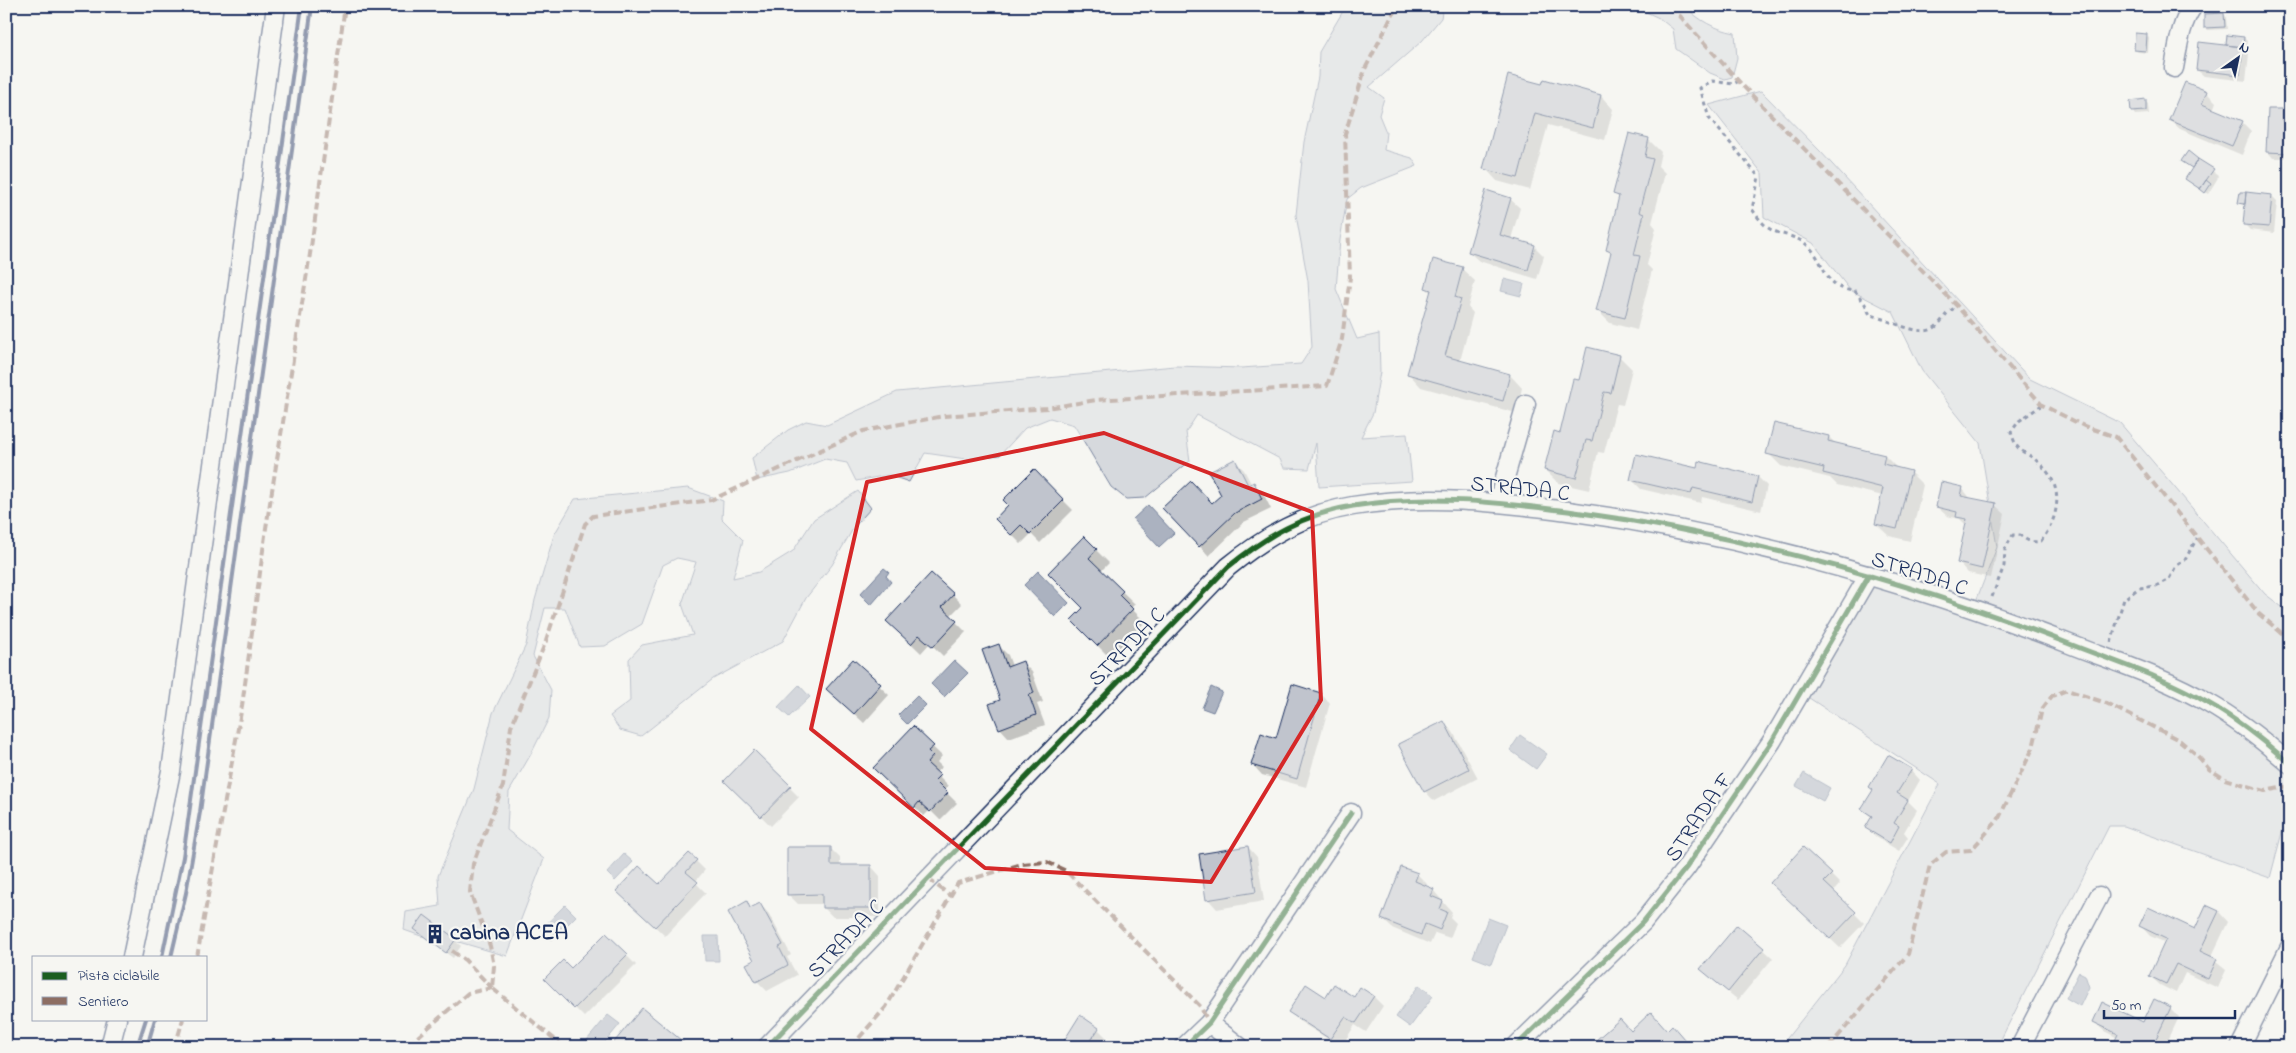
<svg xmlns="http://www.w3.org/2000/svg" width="2296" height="1053" font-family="'Indie Flower',sans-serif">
  <rect width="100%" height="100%" fill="#f6f6f2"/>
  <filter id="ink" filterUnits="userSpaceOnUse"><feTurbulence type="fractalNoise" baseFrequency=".02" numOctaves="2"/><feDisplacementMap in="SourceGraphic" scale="10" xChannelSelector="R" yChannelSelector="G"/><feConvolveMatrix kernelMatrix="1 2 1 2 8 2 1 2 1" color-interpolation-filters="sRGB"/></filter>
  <g filter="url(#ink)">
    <path fill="#d6d9dd" stroke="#78849e" d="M1346,6H1443L1441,18L1422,41L1369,87L1384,98L1379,115L1386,132L1384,150L1412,158L1417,166L1361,188L1347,199L1340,240L1336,289L1357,339L1379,334L1380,372L1373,413L1361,437L1407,434L1412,481L1319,487L1316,443L1309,469L1284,468L1280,459L1197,415L1186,432L1190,461L1145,498L1126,499L1111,487L1074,425L1050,418L1025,428L1000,455L966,459L925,453L909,482L889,475L856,481L847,463L825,459L790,473L757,480L752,458L788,430L806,421L827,425L897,392L1175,366L1241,368L1301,364L1312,347L1308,281L1296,215L1304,142L1318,77L1319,52Z
      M1633,6H1685C1699,21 1715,29 1735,33L1737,58L1732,77L1725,79L1710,73L1676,49L1673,29L1659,18Z
      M1761,91L1820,151L2030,379L2120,423L2265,594L2290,613V802L2270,878L2124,826H2109L1997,1047H1780L1845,965L1940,784L1803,694L1869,575L1973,609L1997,547L1980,443L1922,371L1893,312L1850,290L1813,243L1764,217L1762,173L1709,105Z
      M688,488L723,501L722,519L743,540L733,578L759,572L793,551L814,519L858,491L871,508L854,527L832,565L806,598L783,641L713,679L641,736L620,730L610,716L630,701L629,659L642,645L693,635L682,604L696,562L677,558L663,565L642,624L605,646L580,647L565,608H545L533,656L551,690L549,718L531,754L509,792L507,830L544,859L507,956L445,938L421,936L404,930L406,912L440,906L438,876L474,789L493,713L526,645L535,600L554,535L575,499Z"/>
    <path fill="#abb2c0" stroke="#717e99" d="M1504,279L1524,284L1521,296L1501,291Z
      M1148,505L1174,533L1159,547L1133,519Z
      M884,568L889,572L886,576L891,582L871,605L860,594Z
      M1038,571L1069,603L1055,617L1024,585Z
      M954,660L968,673L944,697L931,684Z
      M799,685L810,697L789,717L778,707Z
      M1211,687L1222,692L1213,712L1202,708Z
      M917,696L926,705L907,724L898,715Z
      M1520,735L1547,754L1536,769L1510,750Z
      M1804,773L1830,788L1823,801L1796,786Z
      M624,854L633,862L615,881L607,873Z
      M565,905L576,916L552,940L541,929Z
      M1488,918L1506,925L1491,964L1473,957Z
      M704,936H718L719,961H705Z
      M2079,972L2085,975L2089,987L2080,1006L2066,998Z
      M1419,985L1433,996L1410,1027L1396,1017Z
      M608,1015L620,1024L601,1047H595L587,1040Z"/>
    <path fill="#0003" d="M2224,15L2226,17L2227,29L2208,30L2205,27Z
      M2146,35L2149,38L2148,53L2138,52L2135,50Z
      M2228,36L2244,38L2247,41L2245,51L2249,54L2246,81L2204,76L2197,70L2227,46Z
      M1543,86L1601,96L1613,109L1605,140L1548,125L1530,190L1497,181L1485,168Z
      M2206,92L2216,102L2213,110L2242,122L2251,131L2242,155L2180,129L2170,120Z
      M2145,101L2148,104L2149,114L2135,115L2133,112L2132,102Z
      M2282,110L2288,117L2290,123V158H2273L2267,151Z
      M1648,139L1661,152L1658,166L1665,173L1652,223L1656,228L1647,265L1652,270L1637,330L1610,323L1598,311L1612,255L1607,250L1620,199L1615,194Z
      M2188,153L2219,176L2208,194L2186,178L2193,168L2185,163Z
      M2271,196L2277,202L2274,233L2250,230L2244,224L2246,206L2240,203Z
      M1510,199L1520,208L1511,239L1534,246L1544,256L1537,279L1479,261L1469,252Z
      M1462,269L1475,281L1468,307L1473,313L1460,361L1510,375L1522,388L1516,413L1421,387L1409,374L1431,293L1426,288Z
      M1619,356L1632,369L1623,405L1617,404L1604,453L1598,452L1589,490L1558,483L1545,470L1580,382Z
      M1829,437L1836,444L1885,456L1898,469L1910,472L1923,485L1910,541L1889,536L1876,524L1883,496L1837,485L1830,478L1781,466L1768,453Z
      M1234,460L1244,470L1252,485L1253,484L1263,493L1271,509L1244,522L1209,556L1163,508L1213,505L1223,495Z
      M1698,470L1758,477L1767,486L1761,511L1702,497L1701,503L1641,489L1631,479Z
      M1034,471L1073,510L1040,543L1031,534L1021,544L996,519L1010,505Z
      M1962,488L1971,499L1995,505L2005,514L1991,578L1968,573L1959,563L1967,526L1960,519L1947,516L1937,507Z
      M1084,538L1109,563L1101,571L1135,604L1131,608L1145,622L1110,658L1072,620L1085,608Z
      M953,595L962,604L950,616L966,632L943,656L930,643L921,653L888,621Z
      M998,645L1008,655L1012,666L1023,663L1032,672L1043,702L1037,704L1045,725L1009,738L1000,728L1002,701Z
      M853,661L889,695L864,723L837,698Z
      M1293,686L1321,694L1330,703L1306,787L1262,775L1253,765L1277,739Z
      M1444,723L1453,732L1478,778L1434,801L1425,791Z
      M913,728L942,756L937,762L942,767L935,773L948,786L944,790L957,803L940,820L930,810L924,816L874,768Z
      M754,752L799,797L771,826L726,781Z
      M1911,770L1920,780L1908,801L1917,810L1904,832L1908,837L1899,851L1876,837L1866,827L1872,818L1863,809Z
      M1248,847L1257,857L1264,901L1217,909L1208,899Z
      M830,848L840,858V866H871L880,876V917H833L824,908V904H798L788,894Z
      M696,861L705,870L695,882L706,893L665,936L627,900L659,886Z
      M1417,874L1427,884L1425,887L1433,890L1452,912L1450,917L1456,923L1450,938L1435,933L1430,944L1392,928L1382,919Z
      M1831,875L1840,884L1833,892L1864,923L1840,948L1781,892Z
      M746,903L752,909L760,904L769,914L791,955L787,957L797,975L767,991L757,981L748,965L756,960Z
      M2207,907L2219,912L2228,922L2211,958L2226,970L2218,988L2185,973L2176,993L2160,985L2150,976L2166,943L2150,936L2141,926L2196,931Z
      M424,916L461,946L453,958L422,935Z
      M606,935L636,965L584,1017L546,979L571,969Z
      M1763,949L1773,958L1738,1000L1711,978Z
      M1374,997L1383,1006L1366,1032L1355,1025L1341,1047L1299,1021L1290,1012L1326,999Z
      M2170,1008L2179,1017L2165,1047H2114L2118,1038L2104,1031L2094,1022L2143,1023Z
      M642,1010L687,1047H613Z
      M1098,1029L1107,1038L1102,1047H1061Z"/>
    <path fill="#c0c4cd" stroke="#1b2f5e" d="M2224,13L2225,27L2204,28V14Z
      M2135,33L2147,34L2146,51L2134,50Z
      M2227,35L2244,37L2243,47L2226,45Z
      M2199,42L2243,47L2240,75L2196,70Z
      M1508,75L1542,84L1544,79L1601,95L1593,128L1535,113L1518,178L1483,169Z
      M2185,82L2207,91L2202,104L2243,121L2232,146L2169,120Z
      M2146,99V111L2131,112L2130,101Z
      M2268,109H2283L2282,121H2290L2288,153L2266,152Z
      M1629,133L1649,138L1645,157L1653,159L1639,212L1644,214L1634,255L1640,256L1625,318L1596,311L1611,252L1606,250L1619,196L1613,194Z
      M2188,151L2198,159L2192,168L2181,161Z
      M2198,159L2214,169L2200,189L2185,179Z
      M2206,180L2211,184L2205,193L2200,189Z
      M1486,190L1511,198L1500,235L1535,245L1528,270L1468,252Z
      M2240,192H2246L2245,204L2238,203Z
      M2246,192L2272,195L2269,227L2243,225Z
      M1433,259L1463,267L1455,297L1461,299L1445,356L1510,374L1503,401L1407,374L1431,290L1425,288Z
      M1587,347L1620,355L1611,393L1604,392L1592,441L1586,440L1576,478L1544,470L1554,431L1560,433L1573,379L1579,380Z
      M1774,423L1829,436L1828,441L1885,455L1883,464L1911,471L1897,529L1875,524L1883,488L1823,473L1824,468L1766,454Z
      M1636,454L1697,468L1698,461L1758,476L1752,502L1693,488L1691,494L1630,480Z
      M1235,459L1248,485L1254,482L1262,499L1235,513L1199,547L1162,508L1191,481L1212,503L1221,495L1209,472Z
      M1034,469L1064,500L1030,534L1021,525L1011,535L995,519L1008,505L1003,500Z
      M1941,482L1963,487L1961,496L1996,503L1982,569L1957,563L1967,519L1956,517L1957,512L1936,507Z
      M1084,536L1097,549L1089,558L1123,591L1119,595L1133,609L1097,646L1071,620L1083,608L1048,573Z
      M931,573L954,594L942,607L957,621L933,647L919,635L911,644L886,621Z
      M999,644L1007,667L1023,661L1034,693L1029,695L1036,715L999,729L989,704L1000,700L982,650Z
      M853,659L881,684L854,714L826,689Z
      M1292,684L1321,693L1297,779L1251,765L1261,733L1276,738Z
      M1444,721L1469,769L1424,792L1398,744Z
      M913,726L934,746L928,751L933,756L927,763L940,775L935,780L948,793L930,812L919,802L914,808L873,768Z
      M754,750L791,786L761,817L724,781Z
      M1888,755L1912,769L1897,793L1908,800L1894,823L1899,826L1890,843L1865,828L1872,816L1861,809L1873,790L1869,787Z
      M1248,846L1256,892L1206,900L1199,854Z
      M787,847H831V865H871V908H822V894L787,895Z
      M1803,847L1832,874L1824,882L1856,912L1830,939L1770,883Z
      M689,853L697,860L686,872L698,882L655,927L616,891L639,866L659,884Z
      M1401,867L1418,873L1415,881L1434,889L1431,896L1443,901L1440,909L1447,912L1440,930L1425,924L1421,935L1381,919Z
      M747,901L750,908L760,903L783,945L779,947L788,965L756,982L746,964L754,960L728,912Z
      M2206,905L2219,911L2200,951L2217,959L2208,979L2176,964L2166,984L2149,976L2166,939L2139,926L2148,907L2195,929Z
      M424,915L456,939L446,953L414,929Z
      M1737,925L1764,948L1728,992L1700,969Z
      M606,933L628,954L574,1009L544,979L563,960L571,968Z
      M1306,984L1326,997L1334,984L1354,997L1360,987L1374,996L1356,1023L1345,1017L1330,1039L1288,1012Z
      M2154,999L2171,1007L2152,1047H2112L2118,1034L2093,1022L2102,1002L2143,1022Z
      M642,1008L687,1045L686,1047L611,1046Z
      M1651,1012L1667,1030L1672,1025L1691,1047H1588L1620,1019L1631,1031Z
      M1080,1015L1099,1028L1088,1045L1090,1047H1060Z"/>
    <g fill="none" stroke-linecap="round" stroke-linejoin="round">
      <defs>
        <path id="minor" d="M2174,68C2178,47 2180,24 2193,6
          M1498,502L1526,404
          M132,957L171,771L276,6
          M1209,1023L1240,1047
          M110,1047L117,1019
          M767,1047L1228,567C1266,536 1304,514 1353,506C1425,494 1497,502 1568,511C1739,534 1907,581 2067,643C2115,662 2164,677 2208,703C2238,720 2264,741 2290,764
          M1184,1047L1209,1023L1351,813
          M1515,1047L1643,922L1686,868L1772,741L1869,575
          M2020,1047L2099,896
          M2240,1047L2290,947"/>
      </defs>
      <use href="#minor" stroke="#1b2f5e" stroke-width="21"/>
      <path stroke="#1b2f5e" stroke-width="3" stroke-dasharray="4 4" stroke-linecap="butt" d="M1739,81L1733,84L1712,81L1700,88L1709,118L1759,177L1752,209C1757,216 1762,224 1770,229C1782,236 1797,235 1808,246C1826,262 1823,289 1855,291L1865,304L1870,315C1886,318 1920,338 1934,328C1945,320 1942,314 1957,307
        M1992,597L2004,566L2005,549L2013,535H2020C2027,541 2032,543 2041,541C2060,516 2065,485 2038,462C2022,448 2018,455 2011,432L2019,421L2042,405
        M2111,642L2124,599L2139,588L2156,586L2169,579L2176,566L2185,560L2197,538"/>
      <use href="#minor" stroke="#f6f6f2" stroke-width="18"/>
      <path stroke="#1b2f5e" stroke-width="4" d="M162,957L183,857L302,6
        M171,957L186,893L200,812L312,6
        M137,1047L146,1019
        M147,1047L155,1019"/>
      <path stroke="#8d6e63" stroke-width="4" stroke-dasharray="8 4" stroke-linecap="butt" d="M1671,6L1744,87L1957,306L2042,405L2084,426L2116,437L2259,614L2290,640
        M928,879L950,895
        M452,951L465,960L492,988
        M197,957L242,706L266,528L310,254L345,6
        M175,1047L183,1019
        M412,1047L414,1040L468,993L492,988
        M564,1047L492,988L494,966L490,946L470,892L473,864L503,786L511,727L546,641L585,524L593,516L711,500L863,431L944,416L1047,408L1096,400L1327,386L1342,339L1350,277L1345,134L1365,69L1397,6
        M851,1047L886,1007L958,883L1022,864L1047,862L1066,871L1200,1006L1209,1023
        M1829,1047L1908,954L1930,865L1946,852L1971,850L1998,820L2033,748L2042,709L2052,696L2067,690L2106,703L2179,740L2196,754L2209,769L2225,779L2265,791L2290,786"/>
      <defs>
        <path id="cycleway" d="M767,1047L1228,567C1266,536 1304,514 1353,506C1425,494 1497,502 1568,511C1739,534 1907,581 2067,643C2115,662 2164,677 2208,703C2238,720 2264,741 2290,764
          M1184,1047L1209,1023L1351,813
          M1515,1047L1643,922L1686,868L1772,741L1869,575"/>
      </defs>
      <use href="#cycleway" stroke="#f6f6f2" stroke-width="8"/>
      <use href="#cycleway" stroke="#1b5e20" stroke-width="5"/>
    </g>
  </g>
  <path d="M0 0H2296V1053H0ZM1104,433L1312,512L1321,700L1211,882L985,868L811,729L867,482Z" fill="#f6f6f2" fill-opacity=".55" fill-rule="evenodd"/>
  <path fill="none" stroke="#d62828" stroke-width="4" stroke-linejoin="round" d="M1104,433L1312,512L1321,700L1211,882L985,868L811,729L867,482Z"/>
  <defs>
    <symbol id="building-bare" viewBox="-9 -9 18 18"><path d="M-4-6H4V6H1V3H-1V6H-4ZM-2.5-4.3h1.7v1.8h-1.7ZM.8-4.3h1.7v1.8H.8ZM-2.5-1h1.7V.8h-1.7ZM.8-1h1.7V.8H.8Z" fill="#1b2f5e" stroke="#f6f6f2" stroke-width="2.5" paint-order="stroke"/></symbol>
  </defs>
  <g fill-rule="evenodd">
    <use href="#building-bare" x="421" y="920" width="28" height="28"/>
  </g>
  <g text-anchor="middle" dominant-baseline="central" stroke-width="4.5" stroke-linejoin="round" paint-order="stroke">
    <g font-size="22" fill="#1b2f5e" stroke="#f6f6f2">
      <text transform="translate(1520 490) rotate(6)">STRADA C</text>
      <text transform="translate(1919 575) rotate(18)">STRADA C</text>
      <text transform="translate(1128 648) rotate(-46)">STRADA C</text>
      <text transform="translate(1700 818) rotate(-56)">STRADA F</text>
      <text transform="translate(847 940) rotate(-46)">STRADA C</text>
    </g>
    <g font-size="22" font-weight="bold" fill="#1b2f5e" stroke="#f6f6f2" text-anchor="start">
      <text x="450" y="934">cabina ACEA</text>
    </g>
  </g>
  <rect width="2296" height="1053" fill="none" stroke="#f6f6f2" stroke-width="25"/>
  <rect x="12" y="12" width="2271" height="1028" fill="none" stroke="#1b2f5e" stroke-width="2" filter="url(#ink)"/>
  <rect x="32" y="956" width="175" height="65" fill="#f6f6f2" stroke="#9ea6b7"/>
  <rect x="42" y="972" width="25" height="8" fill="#1b5e20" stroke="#9ea6b7"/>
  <text x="78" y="980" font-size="15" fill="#1b2f5e">Pista ciclabile</text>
  <rect x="42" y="997" width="25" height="8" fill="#8d6e63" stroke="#9ea6b7"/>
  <text x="78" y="1006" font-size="15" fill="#1b2f5e">Sentiero</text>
  <g transform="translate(2238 58) rotate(33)" stroke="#f6f6f2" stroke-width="4" paint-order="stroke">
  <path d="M0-4L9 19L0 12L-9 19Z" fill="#1b2f5e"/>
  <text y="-8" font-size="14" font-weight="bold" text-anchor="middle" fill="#1b2f5e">N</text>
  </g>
  <path d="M2104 1010v8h131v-8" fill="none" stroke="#1b2f5e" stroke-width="2.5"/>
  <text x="2111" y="1010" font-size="15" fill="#1b2f5e" stroke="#f6f6f2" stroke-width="4" paint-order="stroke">50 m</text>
</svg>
